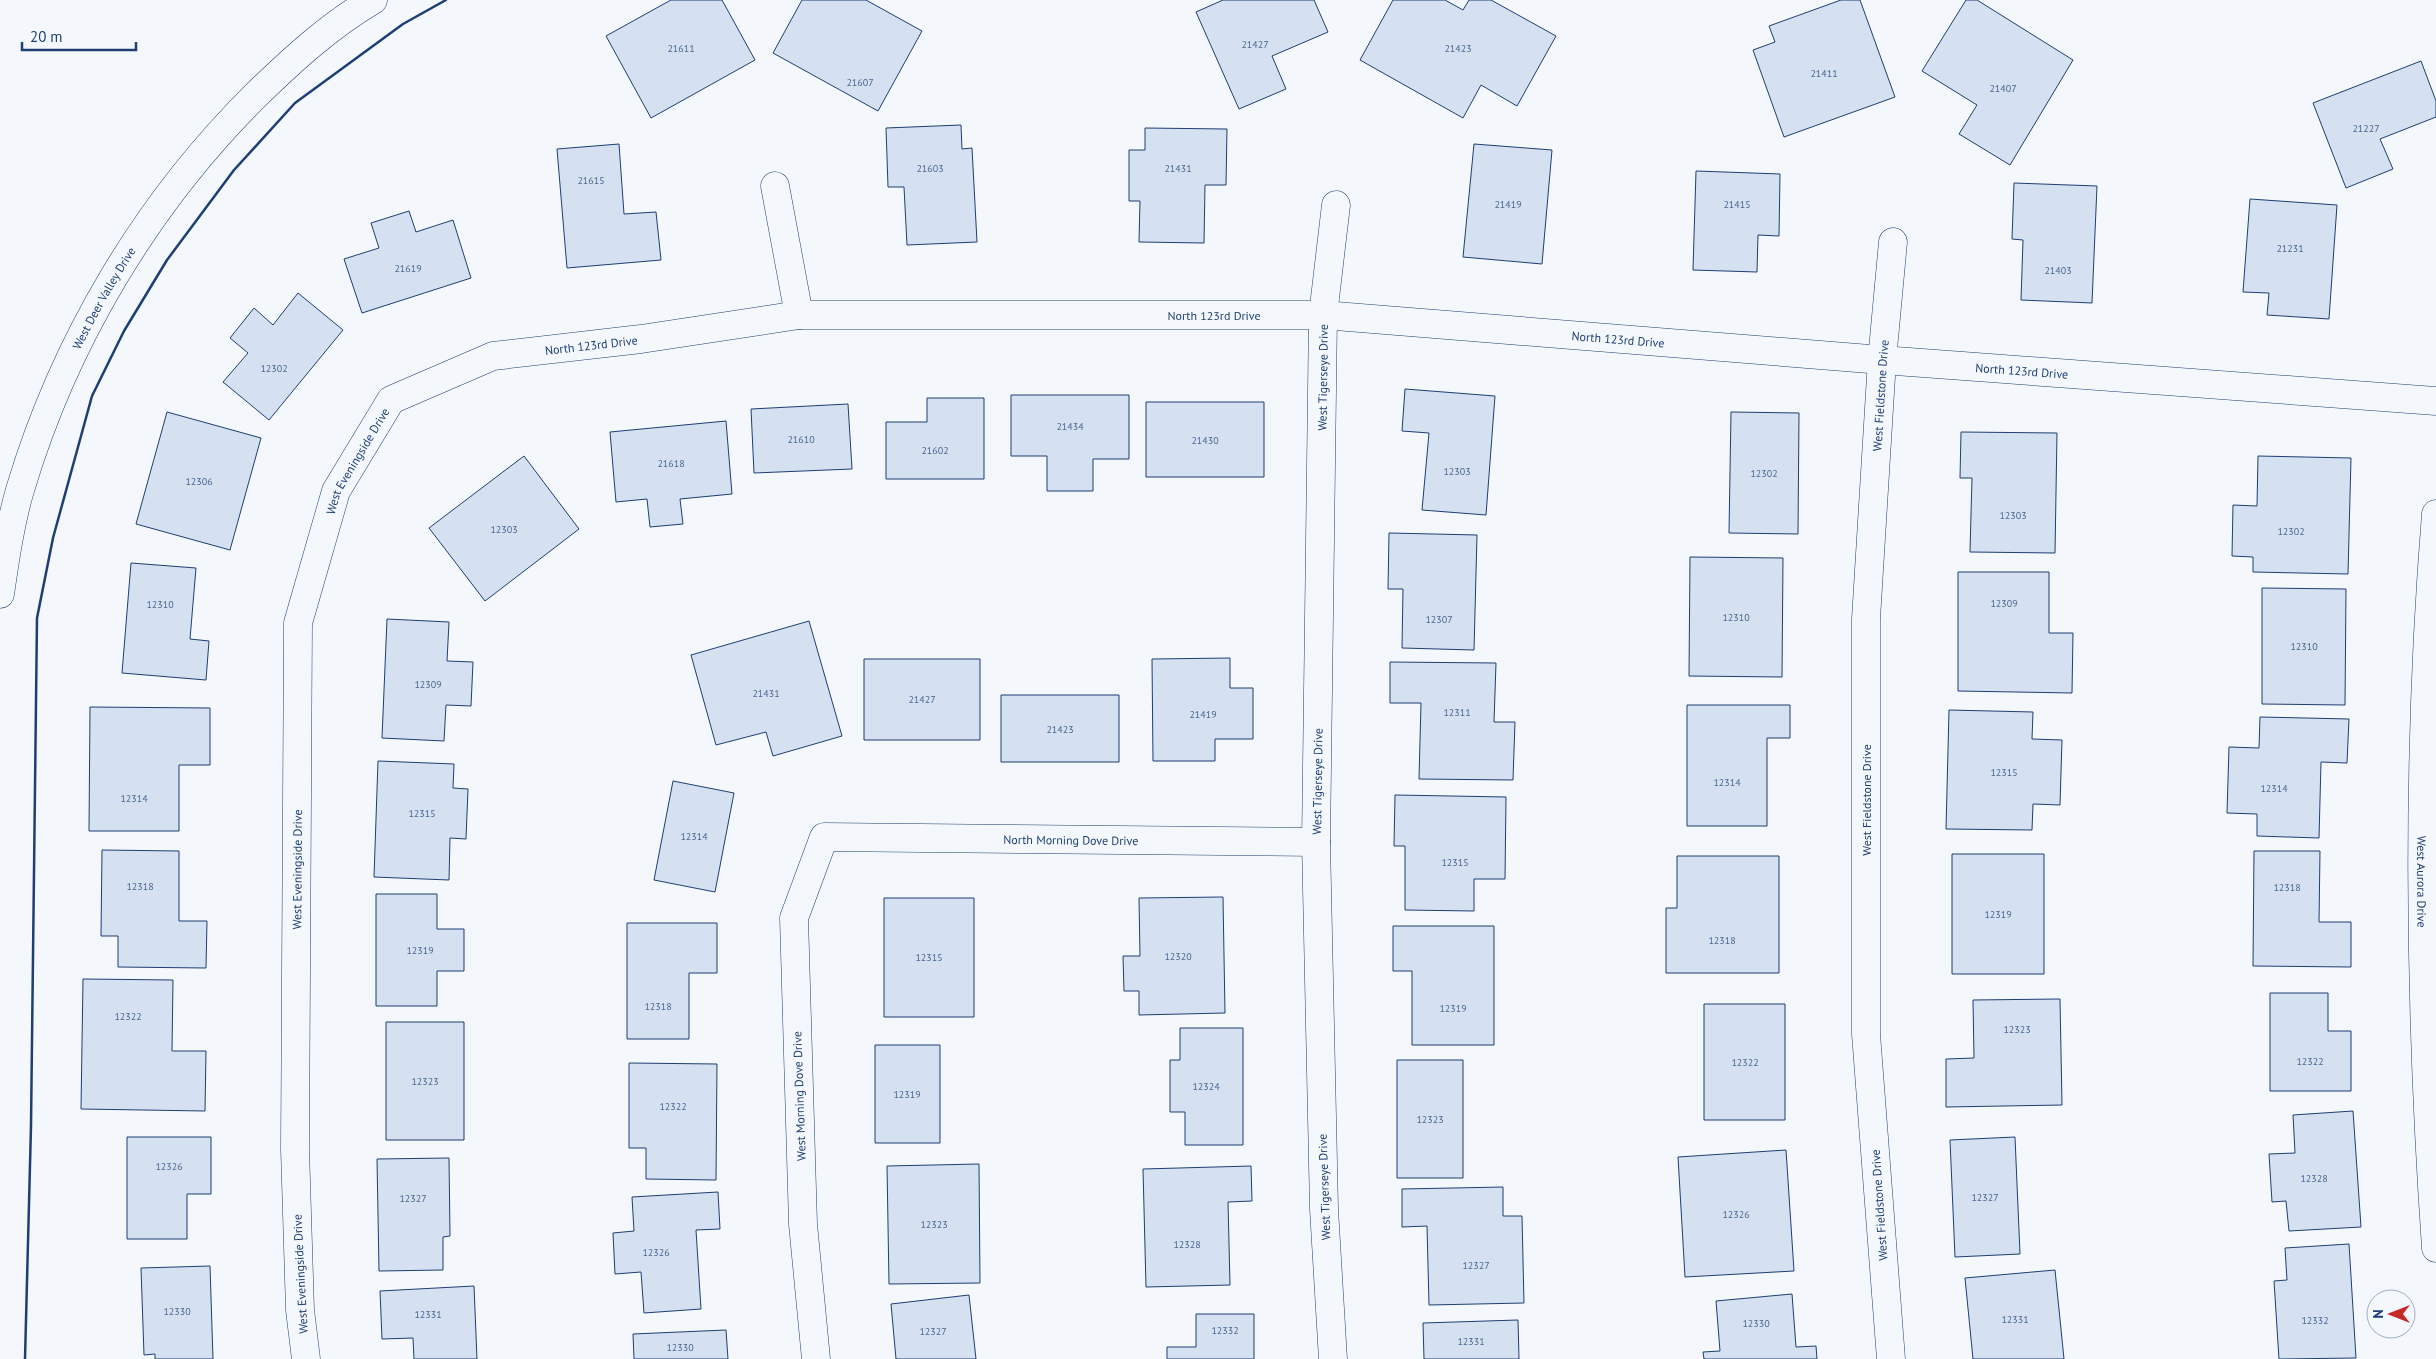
<svg xmlns="http://www.w3.org/2000/svg" width="2436" height="1359" font-family="'PT Sans',sans-serif">
  <rect width="100%" height="100%" fill="#f4f7fb"/>
  <path fill="#d5e0f0" stroke="#1d3f73" d="M671,0H722L755,60L651,118L606,36Z
    M802,0H866L922,31L878,111L773,53Z
    M1223,0H1314L1328,32L1272,56L1286,89L1239,109L1196,12Z
    M1393,0H1445L1463,10L1469,0H1491L1556,36L1517,106L1481,85L1463,118L1360,60Z
    M1841,0H1860L1895,97L1784,137L1753,50L1775,42L1769,26Z
    M1966,0H1977L2073,60L2010,165L1959,134L1977,105L1922,71Z
    M2421,61L2436,101V117L2380,139L2393,169L2346,188L2313,103Z
    M961,125L962,149L972,148L977,242L907,245L904,187H888L886,128Z
    M1145,128L1227,129L1226,185H1205L1204,243L1139,242L1140,201H1129V150H1145Z
    M619,144L624,214L656,212L661,260L567,268L557,149Z
    M1474,144L1552,150L1542,264L1463,257Z
    M1696,171L1780,174L1779,236L1758,235L1757,272L1693,270Z
    M2014,183L2097,186L2092,303L2021,300L2023,240L2012,239Z
    M2250,199L2337,205L2329,319L2267,315L2269,293L2243,292Z
    M409,211L416,232L453,220L471,278L362,313L344,259L379,248L371,223Z
    M298,293L343,330L269,420L223,382L248,353L230,338L254,308L273,325Z
    M1405,389L1495,396L1486,515L1422,510L1429,433L1402,431Z
    M1011,395H1129V459H1093V491H1047V456H1011Z
    M927,398H984V479H886V422H927Z
    M1146,402H1264V477H1146Z
    M848,404L852,469L754,473L751,409Z
    M167,412L261,438L230,550L136,524Z
    M1731,412L1799,413L1798,534L1729,533Z
    M726,421L732,494L680,499L683,524L650,527L647,499L616,502L610,432Z
    M1961,432L2057,433L2055,553L1970,552L1972,478H1960Z
    M524,456L579,529L485,601L429,528Z
    M2258,456L2351,458L2348,574L2253,572V557L2232,556L2233,505L2257,506Z
    M1389,533L1477,535L1474,650L1402,648L1403,589H1388Z
    M1690,557L1783,558L1782,677L1689,676Z
    M131,563L196,568L190,639L209,641L206,680L122,673Z
    M1958,572H2049V633H2073L2072,693L1958,691Z
    M2262,588L2346,589L2345,705L2262,704Z
    M387,619L449,622L447,661L473,662L471,706L446,705L444,741L382,738Z
    M809,621L842,736L773,756L766,732L716,745L691,655Z
    M1230,658V688H1253V739H1215V761H1153L1152,659Z
    M864,659H980V740H864Z
    M1390,662L1496,663L1494,722H1515L1513,780L1419,779L1421,703H1390Z
    M1001,695H1119V762H1001Z
    M1687,705H1790V738H1767V826H1687Z
    M90,707L210,708V765H179V831H89Z
    M1949,710L2033,712L2032,739L2062,740L2060,805L2033,804L2032,830L1946,829Z
    M2260,717L2349,719L2347,763L2321,762L2319,838L2257,836V814L2227,813L2229,747L2259,748Z
    M378,761L454,764L453,788L468,789L466,839L450,838L449,880L374,877Z
    M673,781L734,793L715,892L654,880Z
    M1395,795L1506,797L1505,879H1474V911L1405,910V846H1394Z
    M102,850L179,851V921H207L206,968L118,967V936H101Z
    M2254,851H2320L2319,922H2351V967L2253,966Z
    M1952,854H2044V974H1952Z
    M1677,856H1779V973H1666V908H1677Z
    M376,894H437V929H464V971H437V1006H376Z
    M1223,897L1225,1013L1139,1015V991H1124L1123,956H1140L1139,898Z
    M884,898H974V1017H884Z
    M627,923H717V973H689V1039H627Z
    M1393,926H1494V1045H1412V971H1393Z
    M83,979L173,980L172,1051H206L205,1111L81,1109Z
    M2270,993H2328V1031H2351V1091H2270Z
    M2060,999L2062,1105L1946,1107V1059L1974,1058L1973,1000Z
    M1704,1004H1785V1120H1704Z
    M386,1022H464V1140H386Z
    M1180,1028H1243V1145H1185V1112H1170V1060H1180Z
    M875,1045H940V1143H875Z
    M1397,1060H1463V1178H1397Z
    M629,1063L717,1064L716,1180L646,1179V1148H629Z
    M2353,1111L2361,1227L2289,1231L2286,1201L2272,1202L2269,1154L2295,1153L2293,1115Z
    M127,1137H211V1194H187V1239H127Z
    M2015,1137L2020,1254L1955,1257L1950,1140Z
    M1786,1150L1794,1271L1685,1277L1678,1157Z
    M449,1158L450,1236L443,1237V1270L379,1271L377,1159Z
    M979,1164L980,1283L889,1284L887,1166Z
    M1251,1166L1252,1201L1228,1202L1230,1285L1146,1287L1143,1169Z
    M1503,1187V1216H1522L1524,1303L1429,1305L1427,1226L1402,1227V1189Z
    M718,1192L720,1229L696,1230L701,1309L644,1313L641,1272L615,1274L613,1233L634,1231L632,1197Z
    M2349,1244L2356,1358L2279,1359L2274,1281L2287,1280L2285,1248Z
    M210,1266L213,1359H155V1354L144,1355L141,1268Z
    M2055,1270L2064,1359H1973L1965,1278Z
    M474,1286L477,1359H414L413,1338L382,1339L380,1291Z
    M1792,1294L1796,1347L1816,1346L1817,1359H1704L1703,1352L1720,1351L1716,1301Z
    M969,1295L976,1359H896L891,1304Z
    M1196,1314H1254V1359H1167V1347H1196Z
    M1518,1320L1519,1359H1424L1423,1323Z
    M726,1330L728,1359H634L633,1334Z"/>
  <g fill="none" stroke-linecap="round" stroke-linejoin="round">
    <defs>
      <g id="minor">
        <path d="M775,186L799,315"/>
        <path id="s1" d="M2436,514C2416,758 2419,1004 2436,1248"/>
        <path id="s2" d="M306,1359L300,1310L295,1149L298,623L336,491L391,400L493,356L641,339L799,315H1323L1882,360L2436,401"/>
        <path id="s3" d="M816,1359L803,1224L794,918L824,837L1316,842"/>
        <path id="s4" d="M1333,1359L1324,1209L1316,842L1323,315L1336,205"/>
        <path id="s5" d="M1891,1359L1866,1034V619L1882,360L1893,242"/>
      </g>
      <g id="tertiary">
        <path id="s6" d="M0,594C5,560 10,524 20,490C64,342 146,204 256,95C292,60 329,26 373,0"/>
      </g>
    </defs>
    <use href="#minor" stroke="#1d3f73" stroke-width="29"/>
    <use href="#tertiary" stroke="#1d3f73" stroke-width="29"/>
    <use href="#minor" stroke="#f4f7fb" stroke-width="28"/>
    <use href="#tertiary" stroke="#f4f7fb" stroke-width="28"/>
    <path stroke="#1d3f73" stroke-width="2.5" d="M25,1359L31,1126L37,618L53,538L92,396L124,331L167,260L234,170L295,103L403,24L446,0"/>
  </g>
  <g text-anchor="middle" dominant-baseline="central" stroke-width="4" stroke-linejoin="round" paint-order="stroke">
    <g font-size="10" fill="#4b6792">
      <text x="1255" y="44">21427</text>
      <text x="681" y="48">21611</text>
      <text x="1458" y="48">21423</text>
      <text x="1824" y="73">21411</text>
      <text x="860" y="82">21607</text>
      <text x="2003" y="88">21407</text>
      <text x="2366" y="128">21227</text>
      <text x="930" y="168">21603</text>
      <text x="1178" y="168">21431</text>
      <text x="591" y="180">21615</text>
      <text x="1508" y="204">21419</text>
      <text x="1737" y="204">21415</text>
      <text x="2290" y="248">21231</text>
      <text x="408" y="268">21619</text>
      <text x="2058" y="270">21403</text>
      <text x="274" y="368">12302</text>
      <text x="1070" y="426">21434</text>
      <text x="801" y="439">21610</text>
      <text x="1205" y="440">21430</text>
      <text x="935" y="450">21602</text>
      <text x="671" y="463">21618</text>
      <text x="1457" y="471">12303</text>
      <text x="1764" y="473">12302</text>
      <text x="199" y="481">12306</text>
      <text x="2013" y="515">12303</text>
      <text x="504" y="529">12303</text>
      <text x="2291" y="531">12302</text>
      <text x="2004" y="603">12309</text>
      <text x="160" y="604">12310</text>
      <text x="1736" y="617">12310</text>
      <text x="1439" y="619">12307</text>
      <text x="2304" y="646">12310</text>
      <text x="428" y="684">12309</text>
      <text x="766" y="693">21431</text>
      <text x="922" y="699">21427</text>
      <text x="1457" y="712">12311</text>
      <text x="1203" y="714">21419</text>
      <text x="1060" y="729">21423</text>
      <text x="2004" y="772">12315</text>
      <text x="1727" y="782">12314</text>
      <text x="2274" y="788">12314</text>
      <text x="134" y="798">12314</text>
      <text x="422" y="813">12315</text>
      <text x="694" y="836">12314</text>
      <text x="1455" y="862">12315</text>
      <text x="140" y="886">12318</text>
      <text x="2287" y="887">12318</text>
      <text x="1998" y="914">12319</text>
      <text x="1722" y="940">12318</text>
      <text x="420" y="950">12319</text>
      <text x="1178" y="956">12320</text>
      <text x="929" y="957">12315</text>
      <text x="658" y="1006">12318</text>
      <text x="1453" y="1008">12319</text>
      <text x="128" y="1016">12322</text>
      <text x="2017" y="1029">12323</text>
      <text x="2310" y="1061">12322</text>
      <text x="1745" y="1062">12322</text>
      <text x="425" y="1081">12323</text>
      <text x="1206" y="1086">12324</text>
      <text x="907" y="1094">12319</text>
      <text x="673" y="1106">12322</text>
      <text x="1430" y="1119">12323</text>
      <text x="169" y="1166">12326</text>
      <text x="2314" y="1178">12328</text>
      <text x="1985" y="1197">12327</text>
      <text x="413" y="1198">12327</text>
      <text x="1736" y="1214">12326</text>
      <text x="934" y="1224">12323</text>
      <text x="1187" y="1244">12328</text>
      <text x="656" y="1252">12326</text>
      <text x="1476" y="1265">12327</text>
      <text x="177" y="1311">12330</text>
      <text x="428" y="1314">12331</text>
      <text x="2015" y="1319">12331</text>
      <text x="2315" y="1320">12332</text>
      <text x="1756" y="1323">12330</text>
      <text x="1225" y="1330">12332</text>
      <text x="933" y="1331">12327</text>
      <text x="1471" y="1341">12331</text>
      <text x="680" y="1347">12330</text>
    </g>
    <g font-size="12" fill="#1d3f73" stroke="#f4f7fb">
      <text stroke="none"><textPath href="#s6" startOffset="316">West Deer Valley Drive</textPath></text>
      <text stroke="none"><textPath href="#s2" startOffset="1815">North 123rd Drive</textPath></text>
      <text stroke="none"><textPath href="#s2" startOffset="2220">North 123rd Drive</textPath></text>
      <text stroke="none"><textPath href="#s2" startOffset="1190">North 123rd Drive</textPath></text>
      <text stroke="none"><textPath href="#s2" startOffset="2625">North 123rd Drive</textPath></text>
      <text stroke="none"><textPath href="#s4" startOffset="982">West Tigerseye Drive</textPath></text>
      <text stroke="none"><textPath href="#s5" startOffset="965">West Fieldstone Drive</textPath></text>
      <text stroke="none"><textPath href="#s2" startOffset="910">West Eveningside Drive</textPath></text>
      <text stroke="none"><textPath href="#s4" startOffset="578">West Tigerseye Drive</textPath></text>
      <text transform="translate(1866 800) rotate(-90)">West Fieldstone Drive</text>
      <text stroke="none"><textPath href="#s3" startOffset="775">North Morning Dove Drive</textPath></text>
      <text stroke="none"><textPath href="#s2" startOffset="490">West Eveningside Drive</textPath></text>
      <text stroke="none"><textPath href="#s1" startOffset="368">West Aurora Drive</textPath></text>
      <text transform="translate(799 1096) rotate(-92)">West Morning Dove Drive</text>
      <text transform="translate(1324 1187) rotate(-92)">West Tigerseye Drive</text>
      <text transform="translate(1879 1205) rotate(-94)">West Fieldstone Drive</text>
      <text transform="translate(300 1274) rotate(-93)">West Eveningside Drive</text>
    </g>
  </g>
  <g transform="translate(2391 1314) rotate(270)"><circle r="24" fill="#f4f7fb" stroke="#9eadc5"/>
  <path d="M0-4L9 19L0 12L-9 19Z" fill="#c62828"/>
  <text y="-8" font-size="14" font-weight="bold" text-anchor="middle" fill="#1d3f73">N</text>
  </g>
  <path d="M22 42v8h114v-8" fill="none" stroke="#1d3f73" stroke-width="2.5"/>
  <text x="30" y="42" font-size="15" fill="#1d3f73" stroke="#f4f7fb" stroke-width="4" paint-order="stroke">20 m</text>
</svg>
